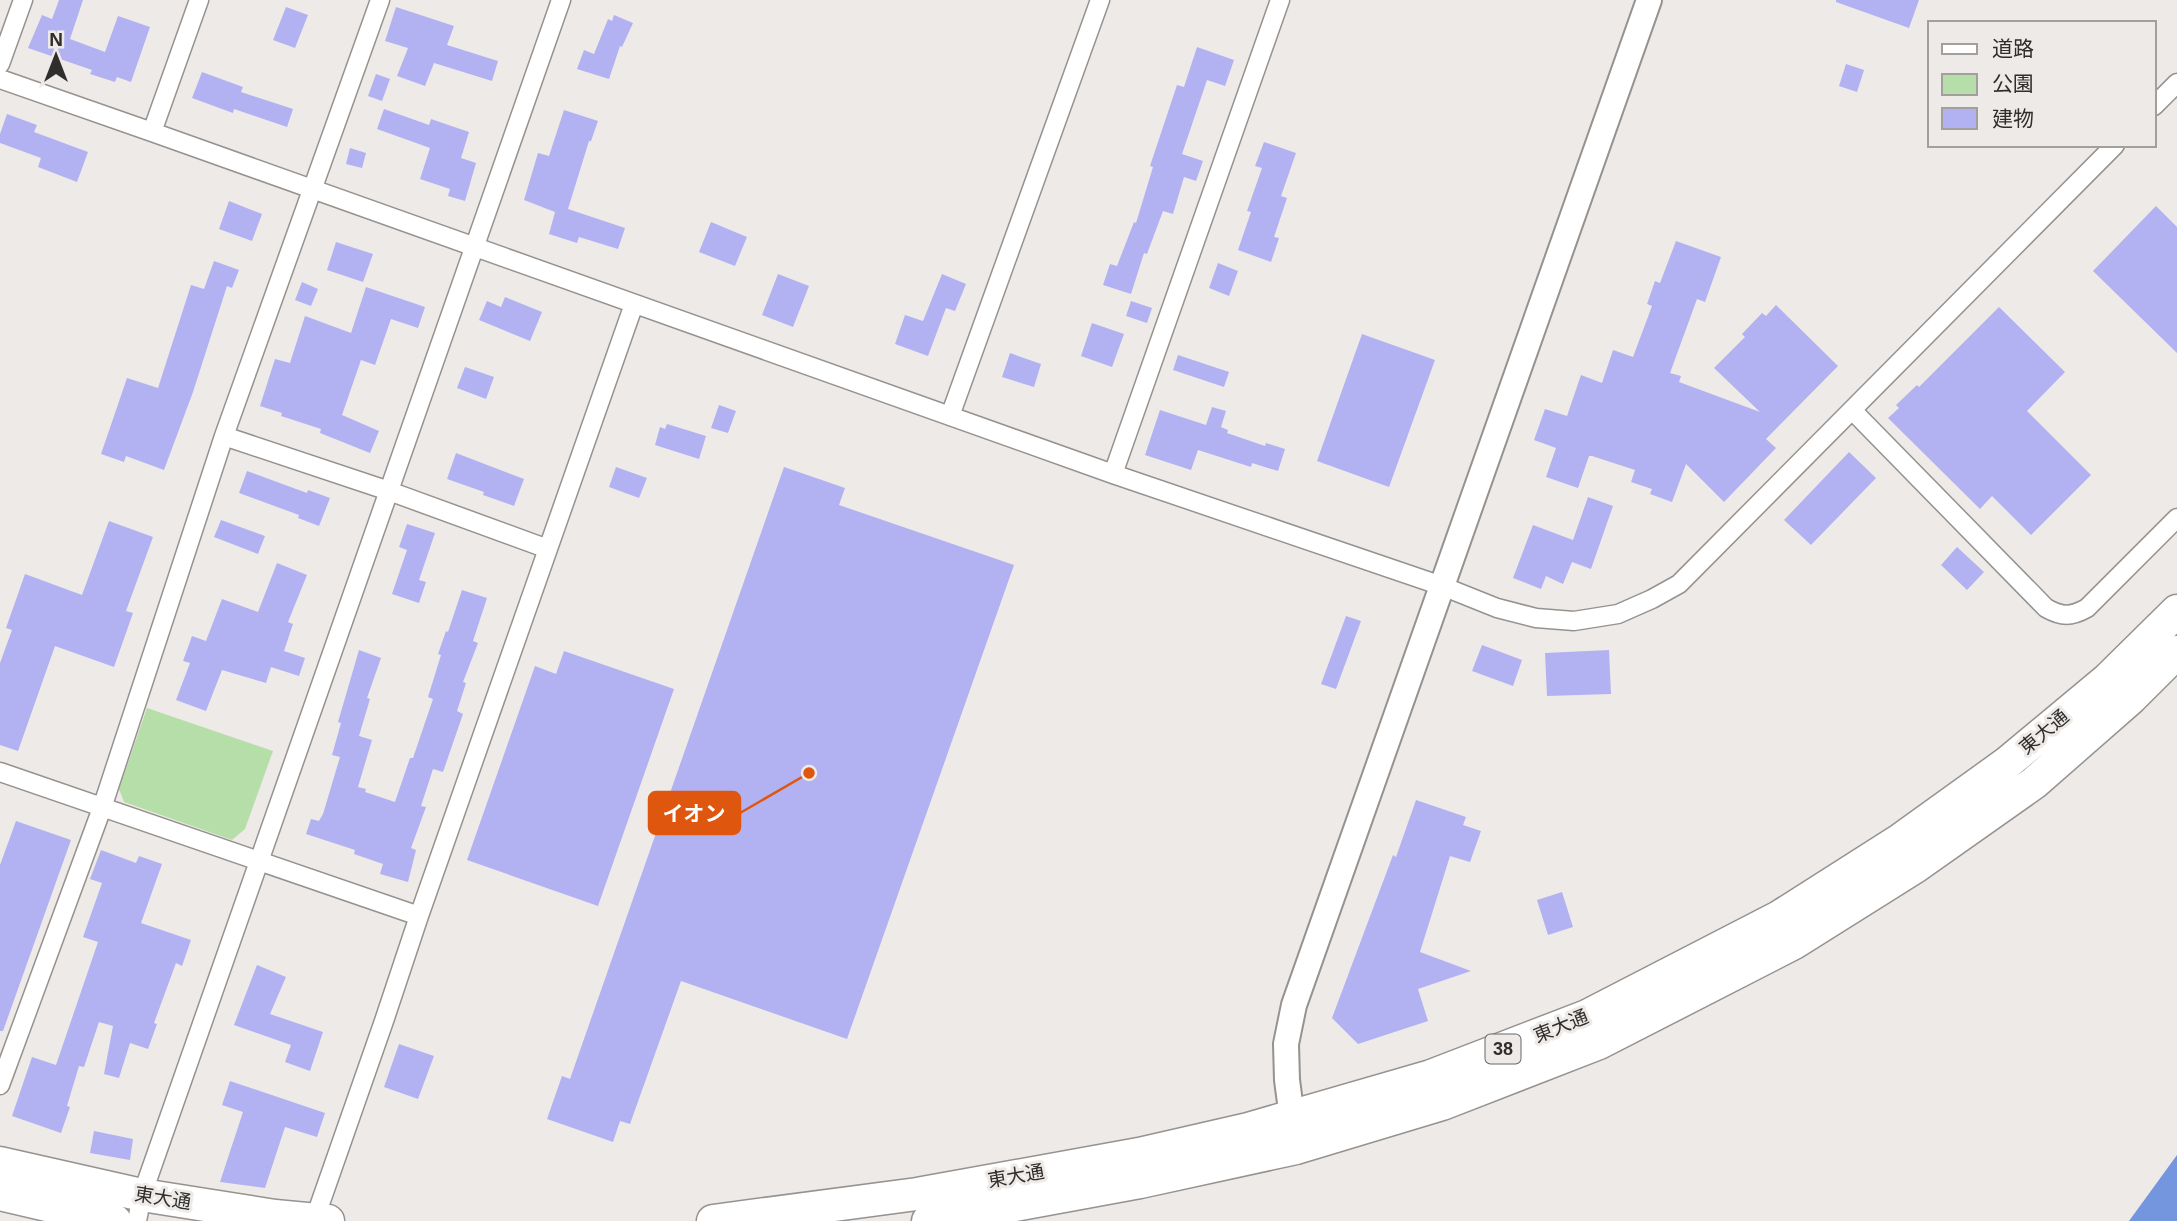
<svg xmlns="http://www.w3.org/2000/svg" width="2177" height="1221" font-family="Helvetica,'Noto Sans JP',sans-serif">
  <rect width="100%" height="100%" fill="#eeeae7"/>
  <path fill="#b5dea8" d="M147,708L273,751L245,829L232,840L124,802L119,789Z"/>
  <path fill="#7496df" d="M2177,1155V1221H2129Z"/>
  <path fill="#b2b2f3" d="M59,0H83L70,39L105,52L118,16L150,27L131,82L117,77L115,82L90,74L92,70L28,48L42,15L52,19Z
    M1836,0H1919L1909,28L1836,2Z
    M286,7L308,15L295,48L273,40Z
    M396,7L454,26L447,45L498,61L492,81L434,63L425,86L397,76L408,48L385,41Z
    M614,15L633,23L622,47L620,46L609,79L577,69L584,50L594,54L608,19L612,21Z
    M1197,47L1234,60L1225,86L1207,80L1182,154L1203,161L1196,181L1184,177L1173,214L1163,211L1147,254L1144,253L1131,294L1103,285L1110,264L1117,266L1134,222L1136,223L1153,167L1150,166L1177,85L1184,87Z
    M1846,64L1864,70L1857,92L1839,86Z
    M202,72L243,87L241,92L293,109L287,127L234,109L233,113L192,98Z
    M376,74L390,79L382,101L368,96Z
    M384,109L429,125L431,119L469,132L461,158L476,163L465,201L448,196L450,189L420,179L430,148L377,129Z
    M564,110L598,121L591,141H589L568,209L625,228L618,249L579,237L577,243L549,234L555,212L524,200L538,153L549,156Z
    M7,114L37,125L34,132L88,152L77,182L38,167L41,158L0,143V134Z
    M1264,142L1296,153L1281,196L1287,198L1274,237L1279,238L1271,262L1238,250L1251,212L1247,211L1262,168L1255,166Z
    M350,148L366,153L362,168L346,164Z
    M229,201L262,214L252,241L219,229Z
    M2156,206L2177,227V353L2093,271Z
    M711,222L747,237L735,266L699,252Z
    M1676,241L1721,257L1705,302L1697,299L1670,373L1681,376L1679,382L1760,412L1714,368L1745,337L1742,334L1762,313L1766,316L1776,305L1838,366L1766,439L1776,448L1724,502L1686,464L1672,502L1650,494L1652,489L1631,482L1635,470L1592,456H1589L1578,488L1546,477L1556,448L1534,440L1545,409L1567,416L1581,375L1602,383L1613,350L1633,357L1652,306L1647,304L1655,281L1660,283Z
    M336,242L373,254L363,282L327,270Z
    M214,261L239,270L232,288L227,286L193,392L164,470L126,456L124,462L101,454L127,378L158,388L191,285L204,289Z
    M1218,263L1238,271L1229,296L1209,288Z
    M778,274L809,286L793,327L762,315Z
    M942,274L966,284L955,311L946,308L928,356L895,344L905,315L923,321Z
    M302,282L318,289L311,306L295,300Z
    M366,287L425,307L418,328L391,319L375,365L361,360L342,415L379,431L370,453L320,433L321,429L281,416L282,413L260,406L275,359L290,363L305,316L351,333Z
    M505,297L542,312L530,341L479,320L487,301L501,307Z
    M1131,301L1152,308L1147,323L1126,316Z
    M1999,307L2065,372L2027,411L2091,475L2031,535L1992,496L1980,509L1888,418L1899,408L1896,405L1917,385L1919,387Z
    M1092,323L1124,334L1112,367L1081,356Z
    M1362,334L1435,360L1389,487L1317,461Z
    M1010,353L1041,364L1034,387L1002,377Z
    M1178,355L1229,372L1224,387L1173,370Z
    M465,367L494,377L486,399L457,388Z
    M719,405L736,411L728,433L711,428Z
    M1212,407L1226,411L1221,427L1228,430L1227,433L1265,446L1266,443L1285,449L1278,471L1252,463L1251,467L1198,450L1191,470L1145,455L1160,410L1206,425Z
    M667,424L706,436L699,459L655,445L660,427L665,429Z
    M1849,452L1876,478L1811,545L1784,520Z
    M456,453L524,479L514,506L483,495L484,492L447,479Z
    M616,467L647,478L639,498L609,487Z
    M784,467L845,488L839,505L1014,565L847,1039L681,981L630,1124L620,1121L613,1142L547,1119L562,1076L570,1079Z
    M247,471L307,493L308,490L330,498L319,526L298,518L299,515L239,493Z
    M1588,497L1613,506L1591,569L1572,562L1563,584L1546,576L1541,589L1513,578L1533,525L1573,540Z
    M221,520L265,536L258,554L214,537Z
    M109,521L153,537L126,611L133,613L114,667L55,646L18,751L0,745V663L12,630L6,628L25,574L82,595Z
    M407,524L435,533L419,580L426,582L419,603L392,594L407,550L399,547Z
    M1957,547L1984,572L1967,590L1941,565Z
    M277,563L307,575L288,622L293,624L284,651L305,658L299,676L271,667L266,683L222,670L206,711L176,700L190,663L183,661L192,636L206,641L222,599L258,612Z
    M462,590L487,598L473,641L478,643L463,682L466,683L457,711L463,714L443,772L433,769L421,806L426,807L411,848L416,850L408,882L380,874L383,864L354,854L355,850L306,834L311,819L319,821L323,814L340,757L332,755L341,723L338,722L359,650L381,658L367,698L370,699L359,736L372,740L358,787L366,789L365,792L395,802L410,758H413L433,699L428,697L441,655L438,654L446,631L448,632Z
    M1346,616L1361,621L1336,689L1321,684Z
    M1482,645L1522,660L1513,686L1472,671Z
    M1609,650L1611,694L1547,696L1545,653Z
    M564,651L674,689L598,906L467,860L535,666L556,674Z
    M1416,800L1466,817L1463,825L1481,831L1470,862L1450,856L1420,952L1471,971L1418,989L1428,1021L1358,1044L1332,1018L1393,855L1396,857Z
    M16,821L71,840L3,1031H0V865Z
    M101,850L136,863L139,856L162,864L141,923L191,940L182,966L176,963L154,1023L157,1024L148,1049L130,1043L119,1078L104,1074L113,1026L99,1022L84,1067L79,1066L67,1106L70,1107L61,1133L12,1116L32,1057L56,1065L98,942L83,937L102,883L90,879Z
    M1562,892L1573,927L1548,935L1537,900Z
    M257,965L286,977L270,1014L323,1032L310,1071L285,1062L291,1045L234,1025Z
    M399,1044L434,1056L418,1099L384,1087Z
    M230,1081L325,1113L317,1137L285,1127L265,1188L220,1182L243,1112L222,1105Z
    M94,1131L133,1139L130,1160L90,1153Z"/>
  <g fill="none" stroke-linecap="round" stroke-linejoin="round">
    <defs>
      <path id="street" d="M0,64L23,0
        M0,79L152,132L1113,474L1442,586L1497,608L1536,618L1574,621L1618,614L1652,599L1679,584L2115,145
        M2154,106L2177,83
        M152,132L199,0
        M1852,410L2046,608C2062,617 2071,617 2087,608L2177,518
        M950,416L1100,0
        M224,436L389,491L548,549
        M1113,474L1280,0
        M0,772L419,916
        M0,1085L102,808L224,436L380,0
        M137,1221L142,1195L561,0
        M314,1221L384,1021L419,916L634,304"/>
      <path id="secondary" d="M1294,1133L1287,1080L1286,1044L1294,1005L1649,0"/>
      <path id="highway" d="M0,1163L142,1195L275,1216L328,1221
        M0,1194L115,1221
        M713,1221L917,1194L1139,1154L1248,1129L1431,1076L1587,1016L1779,917L1900,840L2007,763L2108,679L2177,611
        M928,1221L1140,1182L1296,1148L1442,1104L1599,1043L1794,943L1915,867L2034,783L2131,698L2177,652"/>
    </defs>
    <use href="#street" stroke="#95928f" stroke-width="21"/>
    <use href="#secondary" stroke="#95928f" stroke-width="28"/>
    <use href="#highway" stroke="#95928f" stroke-width="35"/>
    <use href="#street" stroke="#fff" stroke-width="18"/>
    <use href="#secondary" stroke="#fff" stroke-width="24"/>
    <use href="#highway" stroke="#fff" stroke-width="32"/>
  </g>
  <g text-anchor="middle" dominant-baseline="central" stroke-width="6" stroke-linejoin="round" paint-order="stroke">
    <rect fill="#eeeae7" stroke="#686665" stroke-width="2" x="1485.5" y="1034.5" width="35" height="29" rx="5"/>
    <g font-size="18" font-weight="bold" fill="#2f2e2d">
      <text x="1503" y="1049">38</text>
    </g>
    <g font-size="19" fill="#2f2e2d" stroke="#eeeae7">
      <text transform="translate(2044 732) rotate(-40)">東大通</text>
      <text transform="translate(1561 1026) rotate(-22)">東大通</text>
      <text transform="translate(1016 1176) rotate(-10)">東大通</text>
      <text transform="translate(163 1198) rotate(9)">東大通</text>
    </g>
  </g>
  <path fill="none" stroke="#df570e" stroke-width="2.5" d="M809 773L740 813"/>
  <circle fill="#df570e" stroke="#eeeae7" stroke-width="2.5" cx="809" cy="773" r="7"/>
  <rect fill="#df570e" stroke="#df570e" stroke-width="2.5" x="649" y="792" width="91" height="42" rx="7"/>
  <g font-size="21" text-anchor="middle" font-weight="bold" fill="#fff">
    <text x="694" y="821">イオン</text>
  </g>
  <rect x="1928" y="21" width="228" height="126" fill="#eeeae7" stroke="#a29f9d" stroke-width="2"/>
  <rect x="1942" y="44" width="35" height="10" fill="#ffffff" stroke="#a29f9d" stroke-width="2"/>
  <text x="1992" y="56" font-size="21" fill="#2f2e2d">道路</text>
  <rect x="1942" y="74" width="35" height="21" fill="#b5dea8" stroke="#a29f9d" stroke-width="2"/>
  <text x="1992" y="91" font-size="21" fill="#2f2e2d">公園</text>
  <rect x="1942" y="108" width="35" height="21" fill="#b2b2f3" stroke="#a29f9d" stroke-width="2"/>
  <text x="1992" y="126" font-size="21" fill="#2f2e2d">建物</text>
  <g transform="translate(56 56)" stroke="#eeeae7" stroke-width="5" paint-order="stroke">
  <path d="M0-5L12 26L0 18L-12 26Z" fill="#2f2e2d"/>
  <text y="-10" font-size="19" font-weight="bold" text-anchor="middle" fill="#2f2e2d">N</text>
  </g>
</svg>
